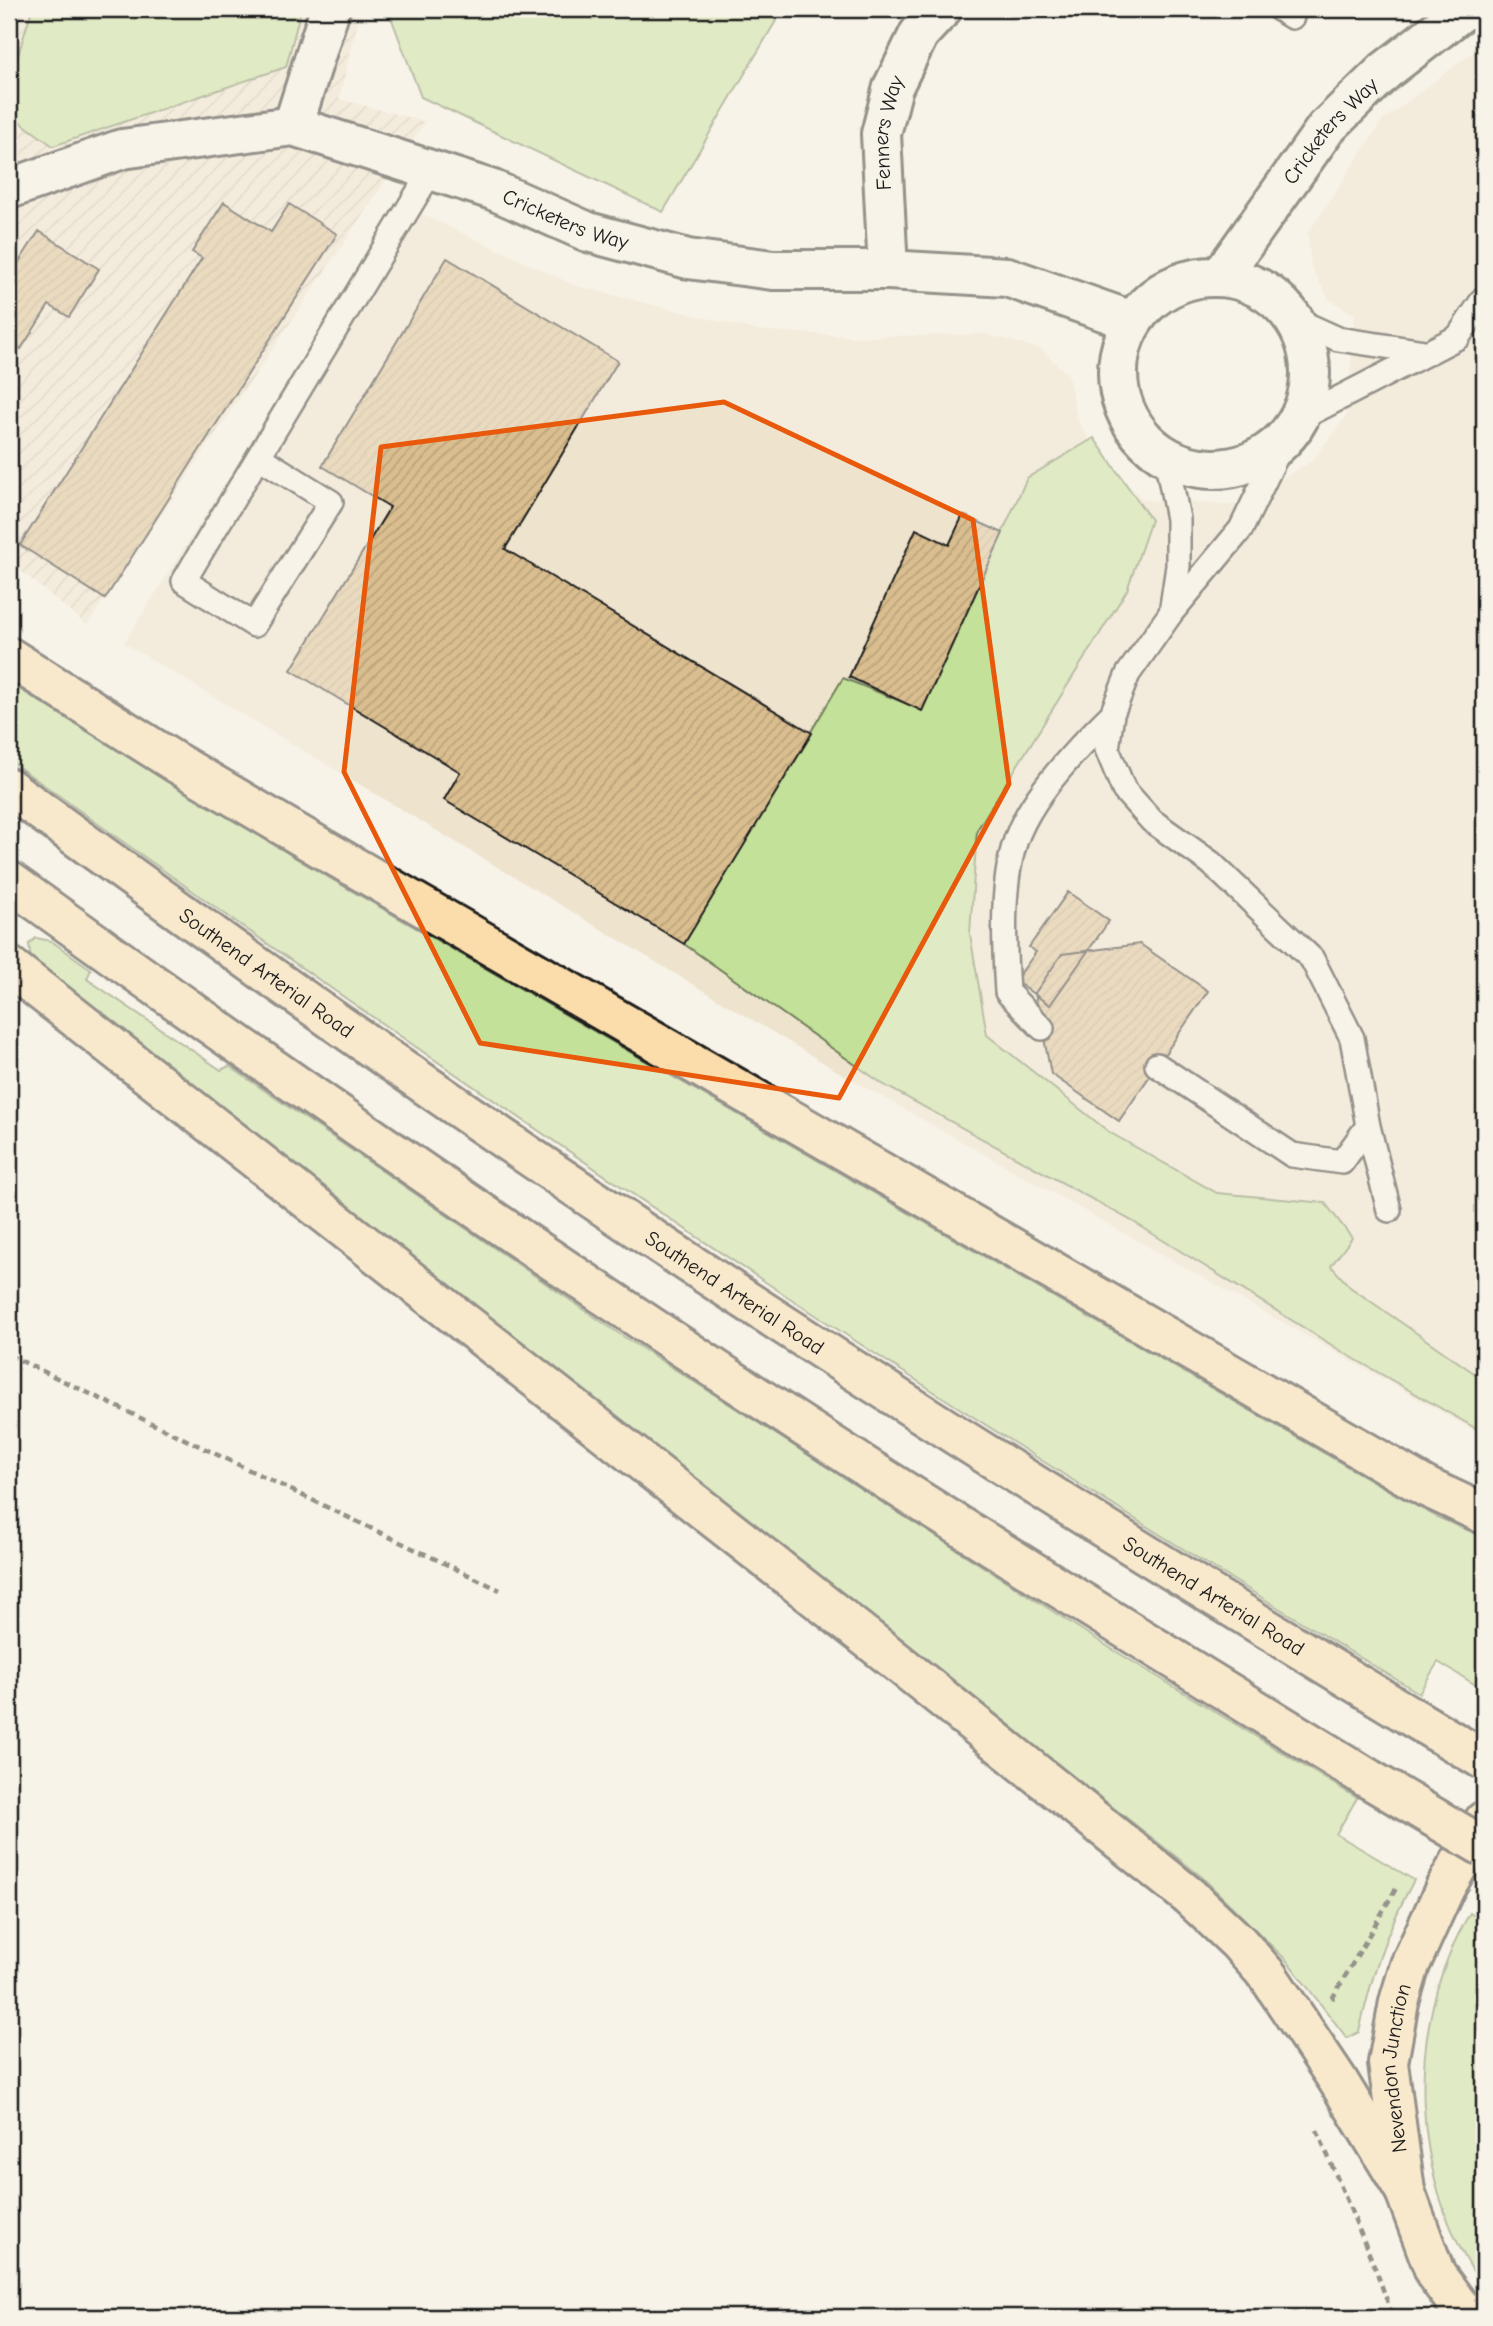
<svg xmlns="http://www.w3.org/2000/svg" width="1493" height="2326" font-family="'Comic Neue',sans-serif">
  <defs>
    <pattern id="industrial-furrows" width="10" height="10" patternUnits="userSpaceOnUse" patternTransform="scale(1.75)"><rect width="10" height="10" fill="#eee3cd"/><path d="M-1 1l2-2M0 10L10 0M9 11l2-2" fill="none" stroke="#ccc2af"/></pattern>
    <pattern id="building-hatch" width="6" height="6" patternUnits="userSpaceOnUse" patternTransform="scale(1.75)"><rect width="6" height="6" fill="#dabe8f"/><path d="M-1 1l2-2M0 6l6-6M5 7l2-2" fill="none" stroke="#baa37b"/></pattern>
  </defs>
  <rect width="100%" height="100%" fill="#f7f3e8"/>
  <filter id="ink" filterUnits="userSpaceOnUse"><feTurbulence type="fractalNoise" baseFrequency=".0143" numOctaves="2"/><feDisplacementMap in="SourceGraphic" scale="14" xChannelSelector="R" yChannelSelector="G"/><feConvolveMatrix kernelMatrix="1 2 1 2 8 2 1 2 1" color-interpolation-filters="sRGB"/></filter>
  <g filter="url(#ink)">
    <path fill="#eee3cd" d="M1484,44V1436L849,1078L124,643L402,205L576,286L755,330L857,337L984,334L1041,349L1068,375L1077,419L1103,462L1144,500L1236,505L1312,461L1346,417L1355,315L1329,299L1311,267L1308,233L1383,120Z"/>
    <path fill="url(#industrial-furrows)" d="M9,9H361L339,99L425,122L87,625L9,561Z"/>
    <path fill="#c3e199" stroke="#707e5a" stroke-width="2" d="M32,9H301L286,67L53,146L9,114V85Z
      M388,9H783L663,212L421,97Z
      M1094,438L1151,520L1127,590L977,830L970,934L987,1035L1109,1132L1217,1193L1325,1203L1352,1238L1331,1266L1350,1287L1484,1380V1433L1346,1354L1132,1221L884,1085L684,944L843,678L922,710L1027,478Z
      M9,683L312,868L1398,1496L1439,1518L1484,1537V1690L1438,1662L1419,1693C935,1403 466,1090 9,760Z
      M36,938L51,941L91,969L87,979L221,1070L229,1066L621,1335L1107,1646L1357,1798L1336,1834L1414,1880C1384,1935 1373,1972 1359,2032L1347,2038L1287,1961L1202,1877L31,960L29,944Z
      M1470,1913L1484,1922V2288C1409,2181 1403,2025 1470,1913Z"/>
    <path fill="url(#building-hatch)" stroke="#1c1c1c" stroke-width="2" d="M224,202L271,232L289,204L337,234L105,599L20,545L202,258L192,252Z
      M39,231L99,269L69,317L49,305L21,349L15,345L9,355V273L11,274Z
      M447,258L618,361L505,549L812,733L684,944L444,800L460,772L291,670L390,507L322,466Z
      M963,515L1003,533L922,711L849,677L916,529L949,545Z
      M1068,892L1109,921L1050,1005L1015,981L1036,952L1029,947Z
      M1140,944L1208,991L1119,1121L1051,1074L1035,993L1062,954Z"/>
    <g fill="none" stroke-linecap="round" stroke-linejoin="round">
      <defs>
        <path id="lane" d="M1279,9L1292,17
          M1296,320L1338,339L1425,352
          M1297,420L1458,337L1484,298
          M1284,440L1241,529L1171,613L1128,674L1112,714L1107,749L1124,790L1152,821L1211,863L1312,959L1352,1038L1368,1126L1389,1210
          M259,457L331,502L254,625L184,581L201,552L431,171
          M1166,457L1178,519V566L1171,613
          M1042,1028L1007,992C1004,945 1000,876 1019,832C1036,791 1081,744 1112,714
          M1157,1065L1292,1155L1342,1162L1368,1126"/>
        <g id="street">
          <path d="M293,126L330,9"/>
          <path id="s1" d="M9,189L122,149L293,126L493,190L588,232L688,259L773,270H888L1007,277L1132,321"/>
          <path id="s2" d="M888,270L881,134L893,87L919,34L942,9"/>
          <path id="s3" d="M1221,276L1326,128L1385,71L1465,9"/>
          <circle cx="1214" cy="373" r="96"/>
        </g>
        <g id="primary">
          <path id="s4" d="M1467,2317L1436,2275L1405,2191L1388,2063L1399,2002L1410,1965L1445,1888L1484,1821"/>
        </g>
        <g id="highway">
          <path d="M9,657L175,762L323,849L1426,1487L1484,1514"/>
          <path id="s5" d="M9,788C232,950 456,1110 686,1261C923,1417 1164,1567 1407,1714"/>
          <path d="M9,881C292,1085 580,1284 874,1472C1038,1576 1203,1677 1369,1779"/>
          <path d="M9,966L886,1653L1189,1896L1238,1942L1268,1976L1337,2079L1405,2191"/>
        </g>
      </defs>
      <use href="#lane" stroke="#1c1c1c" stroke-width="28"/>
      <use href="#street" stroke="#1c1c1c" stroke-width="44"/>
      <use href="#primary" stroke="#1c1c1c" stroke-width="44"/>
      <use href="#highway" stroke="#1c1c1c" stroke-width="44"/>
      <path stroke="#1c1c1c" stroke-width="4.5" stroke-dasharray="7 5" stroke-linecap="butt" d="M9,1355L500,1590
        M1332,1999L1398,1885
        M1317,2130L1376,2270L1393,2317"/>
      <use href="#lane" stroke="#f7f3e8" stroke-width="23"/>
      <use href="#street" stroke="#f7f3e8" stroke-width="38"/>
      <use href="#primary" stroke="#fbddab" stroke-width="38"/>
      <use href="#highway" stroke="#fbddab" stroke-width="38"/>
      <defs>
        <path id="highway-bridge" d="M1407,1714L1484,1760
          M1369,1779L1484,1847"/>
      </defs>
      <use href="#highway-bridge" stroke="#1c1c1c" stroke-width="44" stroke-linecap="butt"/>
      <use href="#highway-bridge" stroke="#fbddab" stroke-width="38"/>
    </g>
  </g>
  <path d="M0 0H1493V2326H0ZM724,402L973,520L1009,784L839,1098L480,1043L344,772L381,447Z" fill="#f7f3e8" fill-opacity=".55" fill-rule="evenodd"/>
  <path fill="none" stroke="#e8590c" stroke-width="5" stroke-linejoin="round" d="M724,402L973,520L1009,784L839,1098L480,1043L344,772L381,447Z"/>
  <g text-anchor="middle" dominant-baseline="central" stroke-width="6" stroke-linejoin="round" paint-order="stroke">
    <g font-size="21" fill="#1c1c1c" stroke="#f7f3e8">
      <text stroke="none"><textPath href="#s3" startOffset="182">Cricketers Way</textPath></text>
      <text stroke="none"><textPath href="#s2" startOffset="138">Fenners Way</textPath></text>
      <text stroke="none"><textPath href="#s1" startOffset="581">Cricketers Way</textPath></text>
      <text stroke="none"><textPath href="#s5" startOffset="317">Southend Arterial Road</textPath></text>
      <text stroke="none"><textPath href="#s5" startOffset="884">Southend Arterial Road</textPath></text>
      <text stroke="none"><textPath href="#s5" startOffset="1451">Southend Arterial Road</textPath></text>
      <text stroke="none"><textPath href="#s4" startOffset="266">Nevendon Junction</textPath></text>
    </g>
  </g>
  <rect width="1493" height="2326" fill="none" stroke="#f7f3e8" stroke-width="35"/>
  <rect x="18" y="18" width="1458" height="2291" fill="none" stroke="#1c1c1c" stroke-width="2.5" filter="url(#ink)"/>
</svg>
